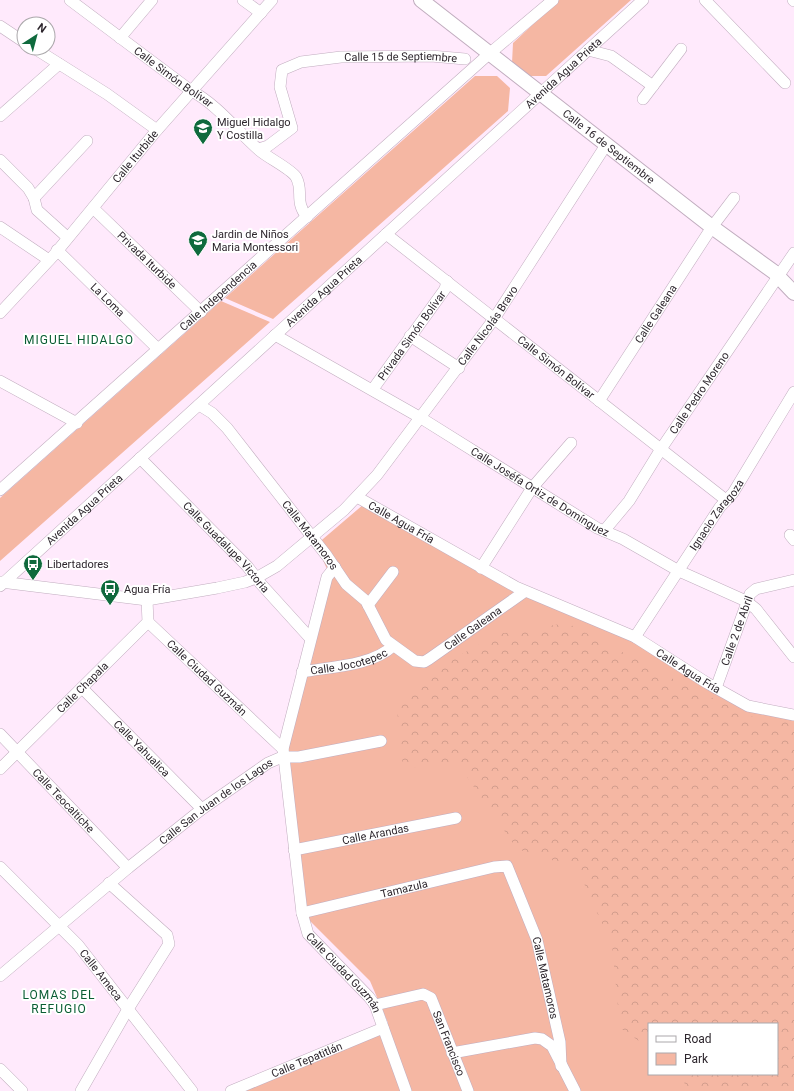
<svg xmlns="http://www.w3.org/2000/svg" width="794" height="1091" font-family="Roboto,sans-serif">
  <defs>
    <pattern id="forest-crowns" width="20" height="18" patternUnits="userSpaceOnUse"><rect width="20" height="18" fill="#f5b7a3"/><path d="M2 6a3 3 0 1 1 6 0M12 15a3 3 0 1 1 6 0" fill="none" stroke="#d29d8d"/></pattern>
  </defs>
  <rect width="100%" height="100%" fill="#ffeafc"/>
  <path fill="#f5b7a3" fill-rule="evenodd" d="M559,0H631L546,76H528L512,63L513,43Z
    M475,76H497L510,88L508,111L273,319L225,298Z
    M221,301L270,322L0,561V498Z
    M364,504L532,593L623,631L762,711L794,713V1091H236L388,1023L370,981L308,919L283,749L327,569L316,545ZM649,1024H777V1074H649Z"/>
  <path fill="url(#forest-crowns)" d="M567,623L683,684L753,717L794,720V1091H689L679,1074H777V1024H649V1048L620,1028L612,946L577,868L517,849L458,764L403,768L397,710L446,663L498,634Z"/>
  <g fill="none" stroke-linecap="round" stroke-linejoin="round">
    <defs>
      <g id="minor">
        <path id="s1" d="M70,0L190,90C218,105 236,130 259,150C268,158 291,169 296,177C304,191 294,201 307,217"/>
        <path d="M243,0L261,13"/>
        <path d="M705,0L785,83"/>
        <path d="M793,0L794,1"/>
        <path d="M0,26L24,42"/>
        <path d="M120,38L152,0"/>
        <path d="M34,48L107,94L157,130"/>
        <path d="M588,50L611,56L653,86"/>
        <path d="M643,99L681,49"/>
        <path d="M0,116L59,64"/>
        <path id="s2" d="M259,149L268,146L292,128L280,87L282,70L301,62L341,57L431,56L465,59"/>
        <path d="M0,160L28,188L34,198L37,210L67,237"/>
        <path d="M34,198L87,141"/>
        <path id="s3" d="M93,208L201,312"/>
        <path d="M0,227L49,260"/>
        <path id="s4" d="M386,234L726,500"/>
        <path id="s5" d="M57,250L158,349"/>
        <path id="s6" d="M0,313L54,255L157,130L272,0"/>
        <path id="s7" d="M275,335L421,418L597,528L623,539L679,571L746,601L756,609L794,657"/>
        <path d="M410,336L459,368"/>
        <path d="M0,381L77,423"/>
        <path id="s8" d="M373,389L445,289L447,281"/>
        <path id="s9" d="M599,401L712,227L734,198"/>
        <path id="s10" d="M199,405L212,413L227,428L327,556L346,584L366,601L386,640L415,661L424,662L429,659L524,592"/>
        <path id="s11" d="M140,458L247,566L261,584L310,638"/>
        <path id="s12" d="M0,490L489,54L553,0"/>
        <path id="s13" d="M357,497L516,587L635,637L707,683L748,706L794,715"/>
        <path id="s14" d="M604,531L629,501L661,449L794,253"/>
        <path d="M790,535L794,540"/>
        <path id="s15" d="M335,567L327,577L283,749L302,913L308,934L369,997L375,1005L406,1091"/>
        <path d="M481,568L532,488L571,443"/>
        <path id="s16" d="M1,582L147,600L217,588L245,582L256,578L277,566L344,510L377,475L494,319L606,145"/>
        <path id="s17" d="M0,586L643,0"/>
        <path d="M368,605L393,572"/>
        <path id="s18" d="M148,622L283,749"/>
        <path id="s19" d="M635,637L720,507L733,493L794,392"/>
        <path id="s20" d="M302,672C329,667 372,666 393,646"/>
        <path id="s21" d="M82,688L202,809"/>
        <path id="s22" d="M716,688L750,594L756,589L794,580"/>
        <path id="s23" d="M0,734L128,868"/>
        <path id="s24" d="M0,769L148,622L147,600"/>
        <path id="s25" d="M294,850L456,818"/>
        <path id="s26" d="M0,867L78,945L192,1091"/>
        <path id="s27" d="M302,913L494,867L507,866L537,940L560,1042L561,1066"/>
        <path id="s28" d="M0,976L128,868L202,809L268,763L282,757H299L381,741"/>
        <path id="s29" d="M375,1005L423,994L431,998L468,1091"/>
        <path d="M452,1053L535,1038L542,1039L552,1046L575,1091"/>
        <path d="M0,1069L22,1091"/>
        <path d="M81,1091L128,1009L169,944L167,935L109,883"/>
        <path id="s30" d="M231,1091L383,1028"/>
      </g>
      <g id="tertiary">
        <path id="s31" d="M421,0L712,227L774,272L794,293"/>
      </g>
    </defs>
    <use href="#minor" stroke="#c1adbf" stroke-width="12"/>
    <use href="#tertiary" stroke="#c1adbf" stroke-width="16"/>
    <use href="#minor" stroke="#fff" stroke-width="11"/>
    <use href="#tertiary" stroke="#fff" stroke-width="14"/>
  </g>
  <defs>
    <symbol id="school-pin" viewBox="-11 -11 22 30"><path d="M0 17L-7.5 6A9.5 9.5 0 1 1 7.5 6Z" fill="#0f6a3d" stroke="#fff"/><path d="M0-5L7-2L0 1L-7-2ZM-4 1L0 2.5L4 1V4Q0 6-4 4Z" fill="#fff"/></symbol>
    <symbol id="bus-pin" viewBox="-11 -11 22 30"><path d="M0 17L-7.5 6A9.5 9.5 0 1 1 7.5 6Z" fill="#0f6a3d" stroke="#fff"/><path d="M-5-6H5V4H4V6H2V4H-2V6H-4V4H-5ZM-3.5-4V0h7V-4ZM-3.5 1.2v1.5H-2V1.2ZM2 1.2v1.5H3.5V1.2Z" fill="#fff"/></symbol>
  </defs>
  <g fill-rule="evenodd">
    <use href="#school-pin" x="192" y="117" width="22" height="30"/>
    <use href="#school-pin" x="187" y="229" width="22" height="30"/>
    <use href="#bus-pin" x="22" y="553" width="22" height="30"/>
    <use href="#bus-pin" x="99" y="578" width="22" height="30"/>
  </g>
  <g text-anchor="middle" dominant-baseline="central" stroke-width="4" stroke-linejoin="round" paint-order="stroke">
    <g font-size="11" fill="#2d262d" stroke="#fff">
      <text stroke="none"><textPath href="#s2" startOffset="220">Calle 15 de Septiembre</textPath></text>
      <text stroke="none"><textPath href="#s17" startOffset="762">Avenida Agua Prieta</textPath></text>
      <text stroke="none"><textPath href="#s1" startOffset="129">Calle Simón Bolívar</textPath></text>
      <text stroke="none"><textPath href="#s31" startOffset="238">Calle 16 de Septiembre</textPath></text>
      <text stroke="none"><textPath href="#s6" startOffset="207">Calle Iturbide</textPath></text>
      <text stroke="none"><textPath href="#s3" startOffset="75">Privada Iturbide</textPath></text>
      <text stroke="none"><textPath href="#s17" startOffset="438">Avenida Agua Prieta</textPath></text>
      <text stroke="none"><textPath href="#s12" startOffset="292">Calle Independencia</textPath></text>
      <text stroke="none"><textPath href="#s5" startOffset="71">La Loma</textPath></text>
      <text stroke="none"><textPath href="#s9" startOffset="104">Calle Galeana</textPath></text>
      <text stroke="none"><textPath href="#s16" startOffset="604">Calle Nicolás Bravo</textPath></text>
      <text stroke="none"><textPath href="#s8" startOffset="66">Privada Simón Bolívar</textPath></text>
      <text stroke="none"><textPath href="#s4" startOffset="216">Calle Simón Bolívar</textPath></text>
      <text stroke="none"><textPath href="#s14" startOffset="168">Calle Pedro Moreno</textPath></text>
      <text stroke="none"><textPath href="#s7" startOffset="308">Calle Joséfa Ortiz de Domínguez</textPath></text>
      <text stroke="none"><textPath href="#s17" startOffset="114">Avenida Agua Prieta</textPath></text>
      <text stroke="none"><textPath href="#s19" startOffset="147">Ignacio Zaragoza</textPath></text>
      <text stroke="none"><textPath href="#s13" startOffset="51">Calle Agua Fría</textPath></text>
      <text stroke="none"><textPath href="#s10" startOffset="172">Calle Matamoros</textPath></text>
      <text stroke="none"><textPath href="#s11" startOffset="124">Calle Guadalupe Victoria</textPath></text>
      <text stroke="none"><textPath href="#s10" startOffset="407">Calle Galeana</textPath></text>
      <text stroke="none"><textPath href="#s22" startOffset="61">Calle 2 de Abril</textPath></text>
      <text stroke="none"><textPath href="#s20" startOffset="48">Calle Jocotepec</textPath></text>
      <text stroke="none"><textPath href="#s13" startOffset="375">Calle Agua Fría</textPath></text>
      <text stroke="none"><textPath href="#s18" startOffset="81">Calle Ciudad Guzmán</textPath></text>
      <text stroke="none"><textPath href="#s24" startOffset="116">Calle Chapala</textPath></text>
      <text stroke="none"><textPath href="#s21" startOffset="85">Calle Yahualica</textPath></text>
      <text stroke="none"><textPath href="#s23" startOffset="92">Calle Teocaltiche</textPath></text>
      <text stroke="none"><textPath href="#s28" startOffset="278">Calle San Juan de los Lagos</textPath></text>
      <text stroke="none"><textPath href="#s25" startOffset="83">Calle Arandas</textPath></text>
      <text stroke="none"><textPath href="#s27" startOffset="105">Tamazula</textPath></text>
      <text stroke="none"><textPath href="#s15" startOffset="430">Calle Ciudad Guzmán</textPath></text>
      <text stroke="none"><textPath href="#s26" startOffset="148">Calle Ameca</textPath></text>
      <text stroke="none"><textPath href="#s27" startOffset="329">Calle Matamoros</textPath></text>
      <text stroke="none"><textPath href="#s29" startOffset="107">San Francisco</textPath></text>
      <text stroke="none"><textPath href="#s30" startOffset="82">Calle Tepatitlán</textPath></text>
    </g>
    <g font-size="11" fill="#2d262d" stroke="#fff" text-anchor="start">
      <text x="217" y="122">Miguel Hidalgo<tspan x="217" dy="13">Y Costilla</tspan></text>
      <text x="212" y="234">Jardin de Niños<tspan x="212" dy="13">Maria Montessori</tspan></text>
      <text x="47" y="564">Libertadores</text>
      <text x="124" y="589">Agua Fría</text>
    </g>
    <g font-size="12" letter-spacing="1" fill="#0a5d34" stroke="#fff">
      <text x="79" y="340">MIGUEL HIDALGO</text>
      <text x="59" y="995">LOMAS DEL<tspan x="59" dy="14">REFUGIO</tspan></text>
    </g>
  </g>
  <rect x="648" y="1023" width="130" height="52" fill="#ffffff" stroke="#aba8ab"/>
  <rect x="656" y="1036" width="20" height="6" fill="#ffffff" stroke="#aba8ab"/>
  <text x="684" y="1043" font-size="12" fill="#2d262d">Road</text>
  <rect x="656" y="1053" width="20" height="12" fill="#f5b7a3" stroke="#aba8ab"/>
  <text x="684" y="1063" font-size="12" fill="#2d262d">Park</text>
  <g transform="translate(36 36) rotate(36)"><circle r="19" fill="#ffffff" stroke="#aba8ab"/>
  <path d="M0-3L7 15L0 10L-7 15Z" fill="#0f6a3d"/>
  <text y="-6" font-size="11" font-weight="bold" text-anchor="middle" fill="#2d262d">N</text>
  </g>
</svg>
